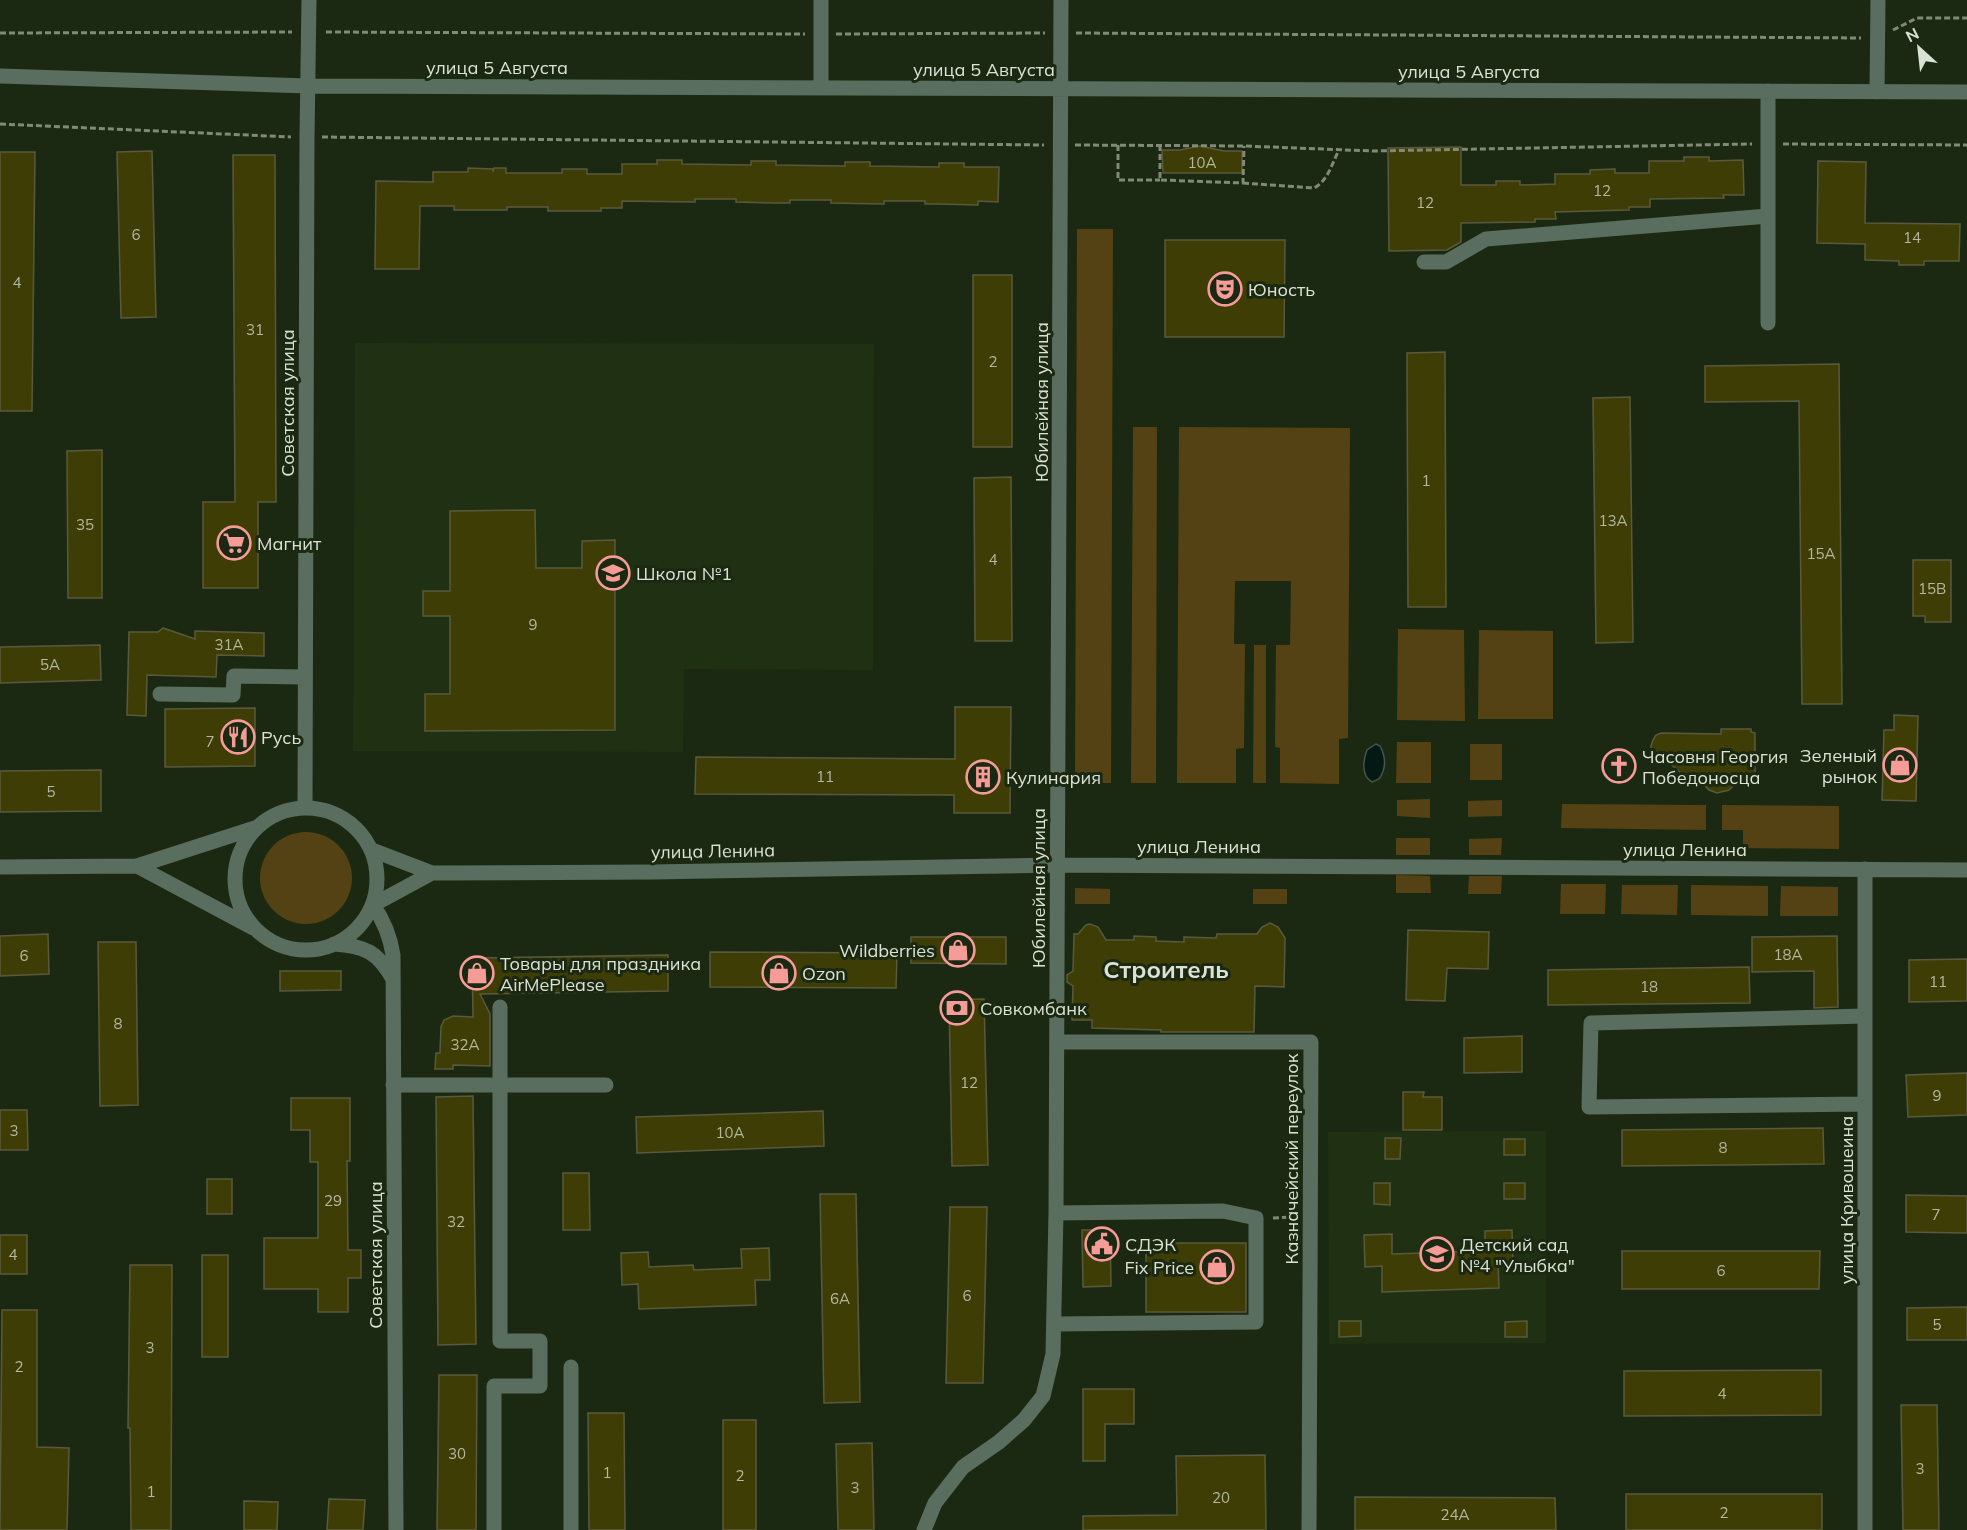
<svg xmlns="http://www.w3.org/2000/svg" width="1967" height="1530" font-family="Mulish,sans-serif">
  <rect width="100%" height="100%" fill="#1c2912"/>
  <path fill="#203012" d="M355,343L874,344L873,670L684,669L683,752L353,751Z
    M1546,1131V1343L1329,1344L1328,1132Z"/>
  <path fill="#544214" d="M1077,229H1113L1111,783H1075Z
    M1133,427H1157L1156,783H1131Z
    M1179,427L1350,428L1348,738L1339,739V784L1280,783V748L1275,747L1276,645H1290L1291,581H1235L1234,644H1245L1244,748L1236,749V783H1177Z
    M1398,629L1464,630L1465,721L1397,720Z
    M1479,630L1553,631V719H1478Z
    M1254,645H1266V783H1253Z
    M1397,742H1431V783H1396Z
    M1470,744H1502V780H1470Z
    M1430,799V818L1397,816V800Z
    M1502,800V816L1468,817V801Z
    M1562,804L1706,805V830L1561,828Z
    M1722,805L1839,806V849L1743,848V830H1722Z
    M260 878a46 46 0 1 1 92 0a46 46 0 1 1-92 0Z
    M1396,838H1430V855H1396Z
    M1502,838L1501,855H1469V839Z
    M1396,875L1430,876L1431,893H1396Z
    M1469,876H1502L1501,894H1468Z
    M1561,884H1606L1605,914H1560Z
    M1622,885H1678L1677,915L1621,914Z
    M1691,885L1768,886V916L1691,915Z
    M1781,886L1838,887V916H1780Z
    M1075,888L1110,889V904H1075Z
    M1253,889H1287V904H1253Z"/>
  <path fill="#051914" stroke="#45554d" stroke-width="1.5" d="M1376,744L1380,746C1386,757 1386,769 1379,779L1372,782C1361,776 1363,760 1367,750Z"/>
  <path fill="#3d3d05" stroke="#595a3d" stroke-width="1.5" d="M1200,146L1224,151H1242V173H1163L1162,150H1180Z
    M1461,147V185H1496V181H1520V185L1555,184V174H1590V170L1615,169V173H1649V161H1684V157H1709V161L1743,160L1744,195H1723L1724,198L1650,199V207H1629V210L1555,212L1556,219H1535V222L1461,223V242L1447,250L1389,251L1388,148Z
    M152,151L156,317L121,318L117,152Z
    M0,152H35L32,411H0Z
    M233,155H275L276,502H258V588H203V502H235Z
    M657,160H682V164L751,165V161H776V165L845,166V162H870V166L939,167V163H964V167H999L998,202L978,201V205L938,204H925V201H884V204L831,203V200H790V203H775L736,202V199H695V202L622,201V208H601V211H548V207H507V210H454V206H420L419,269H375L376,181L433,182V172H468V168L493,169V172L494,168H506V173H562V169H587V174H622V164H657Z
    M1818,161L1866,162L1865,223L1960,224L1959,261H1924V265H1899V261L1865,260V244L1817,243Z
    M1165,240H1285L1284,337H1165Z
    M973,275H1012V447H973Z
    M1445,352L1446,607H1408L1407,353Z
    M1839,364L1842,704H1802L1799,401L1705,402V366Z
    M1630,397L1633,642L1596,643L1593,398Z
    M102,450V598H68L67,451Z
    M1011,477L1012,641H975L974,478Z
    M535,510L536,568H582V541L615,540V730L425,731V694H450V616H423V591H450V511Z
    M1913,560H1951V622H1925V616H1913Z
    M163,628L195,639V631L264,633V656L217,655L216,677L147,675L146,716L127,715L129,632H158Z
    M100,645L101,680L0,683V647Z
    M955,707H1011L1010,813H954V795L695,794L696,757L955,759Z
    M255,708V766L165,767V709Z
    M1894,715L1918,716L1916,801L1882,800L1884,730H1894Z
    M1721,729H1751V732L1755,733V778H1741L1729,790L1717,793L1709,790L1699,779L1681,773L1669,763H1662L1652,755L1651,746L1653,740L1656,735L1661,733L1721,734Z
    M101,770V811L0,812V771Z
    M1270,923L1278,927L1285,938L1284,987L1255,986L1254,1032H1161V1030L1092,1028V1020H1072L1073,986L1067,982V975L1073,971L1074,934H1078L1086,925L1090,924L1098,927L1106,940H1134V936L1156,937V941L1184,942V937L1216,938L1217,934H1257L1262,927Z
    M1408,930L1489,932L1488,969L1447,968L1445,1001L1406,1000Z
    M48,934L49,974L0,976V936Z
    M1837,936L1838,1007L1814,1008V971L1752,972V937Z
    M911,937H1006V964L911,963Z
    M98,942H136L138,1105L100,1106Z
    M710,952L897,953L896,988L710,987Z
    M668,955V991L480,994L490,1014V1066L453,1065V1069H435L436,1053H440L441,1027L444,1020L453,1016L473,1017L472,958Z
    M1967,959V1001L1909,1002V960Z
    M1749,967L1750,1003L1548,1005V970Z
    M280,971H341V990L280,991Z
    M984,999L988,1165L952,1166L949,1000Z
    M1522,1036V1072L1464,1073V1038Z
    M1967,1073V1115L1908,1117L1906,1075Z
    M1403,1092H1424L1423,1097H1442V1130H1403Z
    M473,1096L476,1344L438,1345L436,1097Z
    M291,1098H350V1161H347L348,1250H361V1278H348V1312H318V1289H264V1238H318V1162H310V1130H291Z
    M0,1110H27L28,1150H0Z
    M823,1111L824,1146L637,1153L636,1117Z
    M1823,1128L1824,1164L1622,1166V1130Z
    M1385,1138H1401L1400,1159H1385Z
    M1504,1139H1525V1155H1504Z
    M563,1173H589L590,1230H563Z
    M207,1179H232V1214H207Z
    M1374,1183H1390V1205L1374,1204Z
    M1504,1183H1525V1199H1504Z
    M820,1194H856L860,1402L824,1403Z
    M1906,1195L1967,1196V1233L1906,1232Z
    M950,1207H987L983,1383H946Z
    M1082,1230H1110L1111,1286L1083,1287Z
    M1512,1230L1513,1262H1498L1499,1288L1382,1292V1266L1365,1267L1364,1235L1392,1234V1254L1485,1251V1231Z
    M0,1235H27V1274H0Z
    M1146,1243H1246V1312H1146Z
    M769,1248L770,1280H755L756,1305L639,1309L638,1284L622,1285L621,1253L648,1252L649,1267L693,1265L694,1270L742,1268L741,1249Z
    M1622,1251H1820L1819,1289H1622Z
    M202,1255H228V1357H202Z
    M130,1265H172L171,1530H131L130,1428H128Z
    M1967,1307V1340H1907V1308Z
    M2,1310H37V1447L69,1448L67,1530H0Z
    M1339,1321H1361V1336L1339,1337Z
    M1527,1321V1337H1505V1322Z
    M1821,1370V1415L1624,1416V1371Z
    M439,1375H477L476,1530H437Z
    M1083,1389H1134V1424H1105V1461H1083Z
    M1901,1405H1937L1939,1530H1903Z
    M588,1413H624L625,1530H589Z
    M723,1420H756V1530H723Z
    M872,1443L874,1530H838L836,1444Z
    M1265,1455L1266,1530H1083V1516L1177,1515L1176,1456Z
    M1626,1494H1822V1530H1626Z
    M1355,1497L1555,1498L1556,1530H1355Z
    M329,1499L365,1500L363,1530H327Z
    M244,1501L278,1502L277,1530H244Z"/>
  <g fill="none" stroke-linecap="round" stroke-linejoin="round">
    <path stroke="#808a77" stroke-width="3" stroke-dasharray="6 3" stroke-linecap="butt" d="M1893,30L1917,18H1967
      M326,32L805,34
      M0,33L292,32
      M1076,33L1861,38
      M836,34L1045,33
      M0,124L291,137
      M322,137L1044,145
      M1783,144L1967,145
      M1075,145L1244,146L1373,151L1752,144
      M1118,145V180H1160
      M1160,145V180L1243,183L1244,146
      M1243,183L1314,188C1328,181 1332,163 1339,150
      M1273,1218L1293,1217"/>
    <path stroke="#5a6e60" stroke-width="15" d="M821,0V88
      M0,76L309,86L1967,92
      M1877,92L1878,0
      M1424,262H1446L1486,239L1768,216
      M1768,323V91
      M160,694L233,695L234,676L305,677
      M305,807L307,137L309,0
      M235 879a71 71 0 1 1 142 0a71 71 0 1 1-142 0Z
      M372,850L432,873L653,872L1058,865L1967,870
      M137,866L253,928
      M0,867L137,866L255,828
      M1865,869V1530
      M334,944C365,946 378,952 393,979
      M1865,1016L1591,1023L1589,1107L1865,1104
      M1057,1042H1311L1309,1530
      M393,1085H606
      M1055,1324L1256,1322V1218L1223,1211L1056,1213
      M571,1367V1530
      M396,1530L393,955C390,935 384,921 373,905L432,873
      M494,1530V1386H540V1341H500V1007
      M924,1530L935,1503L963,1467L999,1442L1024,1420L1043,1396L1053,1354L1056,1213L1061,0"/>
  </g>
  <defs>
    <symbol id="theatre-ring" viewBox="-11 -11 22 22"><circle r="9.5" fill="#1c2912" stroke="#f59b98" stroke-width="1.5"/><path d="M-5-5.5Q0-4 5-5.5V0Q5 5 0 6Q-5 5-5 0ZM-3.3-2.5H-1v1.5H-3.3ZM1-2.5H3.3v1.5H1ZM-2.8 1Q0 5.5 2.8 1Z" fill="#f59b98"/></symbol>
    <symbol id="supermarket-ring" viewBox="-11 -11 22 22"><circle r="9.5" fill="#1c2912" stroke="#f59b98" stroke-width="1.5"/><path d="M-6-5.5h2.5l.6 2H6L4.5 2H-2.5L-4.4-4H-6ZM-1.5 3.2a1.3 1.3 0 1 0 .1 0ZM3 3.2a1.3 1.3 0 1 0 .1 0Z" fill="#f59b98"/></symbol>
    <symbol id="school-ring" viewBox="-11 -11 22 22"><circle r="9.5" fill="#1c2912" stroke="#f59b98" stroke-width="1.5"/><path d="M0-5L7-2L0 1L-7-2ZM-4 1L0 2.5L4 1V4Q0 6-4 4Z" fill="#f59b98"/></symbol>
    <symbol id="restaurant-ring" viewBox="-11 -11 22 22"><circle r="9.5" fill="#1c2912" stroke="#f59b98" stroke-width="1.5"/><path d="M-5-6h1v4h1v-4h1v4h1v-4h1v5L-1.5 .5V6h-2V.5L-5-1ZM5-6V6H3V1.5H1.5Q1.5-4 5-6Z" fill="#f59b98"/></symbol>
    <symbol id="shop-ring" viewBox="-11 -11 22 22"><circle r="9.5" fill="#1c2912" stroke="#f59b98" stroke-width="1.5"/><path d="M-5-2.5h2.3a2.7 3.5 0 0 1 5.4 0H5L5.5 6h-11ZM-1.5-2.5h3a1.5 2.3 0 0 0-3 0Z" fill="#f59b98"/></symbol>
    <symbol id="church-ring" viewBox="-11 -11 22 22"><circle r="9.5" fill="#1c2912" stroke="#f59b98" stroke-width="1.5"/><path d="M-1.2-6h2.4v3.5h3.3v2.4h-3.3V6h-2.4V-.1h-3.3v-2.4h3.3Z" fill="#f59b98"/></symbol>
    <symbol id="building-ring" viewBox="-11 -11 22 22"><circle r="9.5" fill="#1c2912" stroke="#f59b98" stroke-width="1.5"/><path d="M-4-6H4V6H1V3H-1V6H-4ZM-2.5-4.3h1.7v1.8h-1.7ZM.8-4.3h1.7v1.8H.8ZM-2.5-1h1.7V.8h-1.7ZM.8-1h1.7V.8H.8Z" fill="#f59b98"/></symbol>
    <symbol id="bank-ring" viewBox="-11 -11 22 22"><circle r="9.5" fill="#1c2912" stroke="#f59b98" stroke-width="1.5"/><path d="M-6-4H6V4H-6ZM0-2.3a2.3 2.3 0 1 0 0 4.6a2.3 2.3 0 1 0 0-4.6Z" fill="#f59b98"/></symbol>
    <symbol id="civic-ring" viewBox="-11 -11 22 22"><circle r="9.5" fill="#1c2912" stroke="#f59b98" stroke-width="1.5"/><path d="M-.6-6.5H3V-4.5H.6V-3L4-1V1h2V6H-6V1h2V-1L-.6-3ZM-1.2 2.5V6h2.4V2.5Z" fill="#f59b98"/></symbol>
  </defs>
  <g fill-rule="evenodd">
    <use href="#theatre-ring" x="1206" y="270" width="38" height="38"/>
    <use href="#supermarket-ring" x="215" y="524" width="38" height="38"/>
    <use href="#school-ring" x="594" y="554" width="38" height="38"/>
    <use href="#restaurant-ring" x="219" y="718" width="38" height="38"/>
    <use href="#shop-ring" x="1881" y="746" width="38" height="38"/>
    <use href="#church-ring" x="1600" y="747" width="38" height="38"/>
    <use href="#building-ring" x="964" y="758" width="38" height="38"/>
    <use href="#shop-ring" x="939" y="931" width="38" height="38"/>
    <use href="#shop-ring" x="458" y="954" width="38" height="38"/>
    <use href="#shop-ring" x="760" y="954" width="38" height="38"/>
    <use href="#bank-ring" x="938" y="989" width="38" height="38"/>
    <use href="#civic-ring" x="1083" y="1225" width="38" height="38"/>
    <use href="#school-ring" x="1418" y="1235" width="38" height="38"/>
    <use href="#shop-ring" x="1198" y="1248" width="38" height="38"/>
  </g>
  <g text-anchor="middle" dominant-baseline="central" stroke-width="6" stroke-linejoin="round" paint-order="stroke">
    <g font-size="15" fill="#b3b9a0">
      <text x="1202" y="162">10А</text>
      <text x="1602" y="190">12</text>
      <text x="1425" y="202">12</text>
      <text x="136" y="234">6</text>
      <text x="1912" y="237">14</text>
      <text x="17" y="282">4</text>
      <text x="255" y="329">31</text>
      <text x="993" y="361">2</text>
      <text x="1426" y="480">1</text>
      <text x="1613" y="520">13А</text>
      <text x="85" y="524">35</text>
      <text x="1821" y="553">15А</text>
      <text x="993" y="559">4</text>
      <text x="1932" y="588">15В</text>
      <text x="533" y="624">9</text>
      <text x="229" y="644">31А</text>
      <text x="50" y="664">5А</text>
      <text x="210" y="741">7</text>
      <text x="825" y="776">11</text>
      <text x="51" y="791">5</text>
      <text x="1788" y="954">18А</text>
      <text x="24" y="955">6</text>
      <text x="1938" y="981">11</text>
      <text x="1649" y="986">18</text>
      <text x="118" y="1023">8</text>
      <text x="465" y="1044">32А</text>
      <text x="969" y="1082">12</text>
      <text x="1937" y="1095">9</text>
      <text x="14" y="1130">3</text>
      <text x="730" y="1132">10А</text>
      <text x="1723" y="1147">8</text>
      <text x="333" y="1200">29</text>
      <text x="1936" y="1214">7</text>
      <text x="456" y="1221">32</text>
      <text x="13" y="1254">4</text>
      <text x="1721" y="1270">6</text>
      <text x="967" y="1295">6</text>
      <text x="840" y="1298">6А</text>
      <text x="1937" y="1324">5</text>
      <text x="150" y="1347">3</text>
      <text x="19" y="1366">2</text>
      <text x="1722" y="1393">4</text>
      <text x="457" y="1453">30</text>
      <text x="1920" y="1468">3</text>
      <text x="607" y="1472">1</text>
      <text x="740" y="1475">2</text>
      <text x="855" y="1487">3</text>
      <text x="151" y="1491">1</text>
      <text x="1221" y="1497">20</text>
      <text x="1724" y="1512">2</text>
      <text x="1455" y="1514">24А</text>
    </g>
    <g font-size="18" fill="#dae2d3" stroke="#1c2912">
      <text x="497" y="67">улица 5 Августа</text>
      <text x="984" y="69">улица 5 Августа</text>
      <text x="1469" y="71">улица 5 Августа</text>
      <text transform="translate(1041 402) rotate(-90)">Юбилейная улица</text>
      <text transform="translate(287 403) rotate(-90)">Советская улица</text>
      <text x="1199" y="846">улица Ленина</text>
      <text x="1685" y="849">улица Ленина</text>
      <text transform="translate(713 851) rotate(-1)">улица Ленина</text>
      <text transform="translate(1038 888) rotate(-90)">Юбилейная улица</text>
      <text transform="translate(1291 1159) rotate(-90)">Казначейский переулок</text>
      <text transform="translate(1846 1200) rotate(-90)">улица Кривошеина</text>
      <text transform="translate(375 1255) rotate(-90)">Советская улица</text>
    </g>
    <g font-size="18" fill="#dae2d3" stroke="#1c2912" text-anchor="start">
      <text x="1248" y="289">Юность</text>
      <text x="257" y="543">Магнит</text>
      <text x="636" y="573">Школа №1</text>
      <text x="261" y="737">Русь</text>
      <text x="1877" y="755" text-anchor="end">Зеленый<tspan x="1877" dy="21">рынок</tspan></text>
      <text x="1642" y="756">Часовня Георгия<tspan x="1642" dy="21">Победоносца</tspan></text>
      <text x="1006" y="777">Кулинария</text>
      <text x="935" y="950" text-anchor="end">Wildberries</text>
      <text x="500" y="963">Товары для праздника<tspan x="500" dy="21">AirMePlease</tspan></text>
      <text x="802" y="973">Ozon</text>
      <text x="980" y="1008">Совкомбанк</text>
      <text x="1125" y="1244">СДЭК</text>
      <text x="1460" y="1244">Детский сад<tspan x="1460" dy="21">№4 "Улыбка"</tspan></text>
      <text x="1194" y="1267" text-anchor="end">Fix Price</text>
    </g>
    <g font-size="24" font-weight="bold" fill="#dae2d3" stroke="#1c2912">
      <text x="1166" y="969">Строитель</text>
    </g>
  </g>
  <g transform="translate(1919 48) rotate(333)" stroke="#1c2912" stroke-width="4.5" paint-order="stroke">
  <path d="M0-4.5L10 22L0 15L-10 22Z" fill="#dae2d3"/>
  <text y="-9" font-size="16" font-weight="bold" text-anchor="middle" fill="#dae2d3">N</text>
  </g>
</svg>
